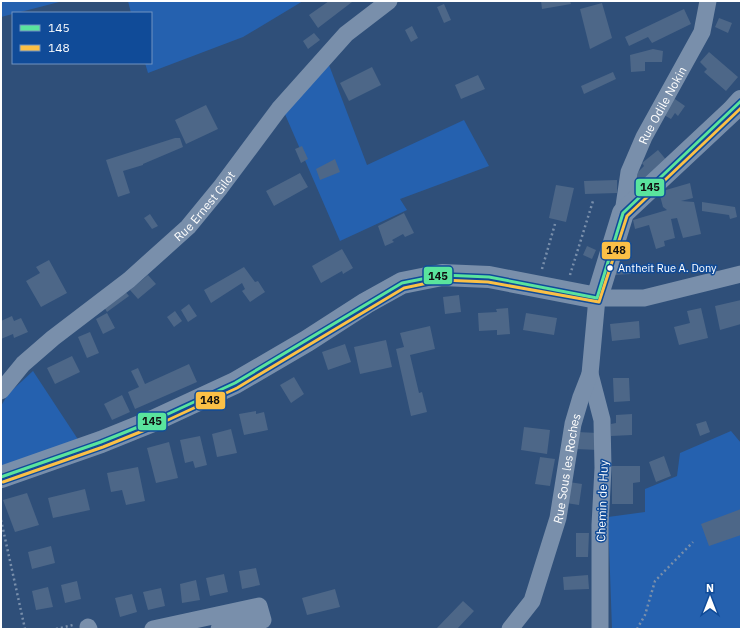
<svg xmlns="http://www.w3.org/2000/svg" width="742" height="630" font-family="'IBM Plex Sans',sans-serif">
  <rect width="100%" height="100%" fill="#2f4f79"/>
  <path fill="#2561af" d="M1,1H63L1,17Z
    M128,1H303L243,37L148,73L145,63H151V13H131Z
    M329,65L367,165L464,120L489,166L400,199L407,210L340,241L284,112Z
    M33,371L79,441L1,466V406L8,394Z
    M731,431L741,443V629H612L608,517L645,512V489L677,476L680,453Z"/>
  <path fill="#4d6788" d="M329,1L352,2L318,28L309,15Z
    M541,1H570L571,4L542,9Z
    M602,3L612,38L590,49L580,9Z
    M444,4L451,20L444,23L437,7Z
    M684,9L691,24L652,43L648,37L629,46L625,37Z
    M719,18L732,23L728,33L715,27Z
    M412,26L418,38L411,42L405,30Z
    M314,33L320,40L308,49L303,41Z
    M653,49L663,51L662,62H645V71L631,72L630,55Z
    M709,52L738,77L726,91L704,72L707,69L700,62Z
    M372,67L381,85L349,101L340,83Z
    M613,72L616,79L584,94L581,86Z
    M478,75L485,89L461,99L455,85Z
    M672,97L685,106L678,116L675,113L671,119L662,114Z
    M206,105L218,129L186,144L175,120Z
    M175,138H180L183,147L143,164V165L123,171L130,193L118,197L106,160Z
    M302,146L308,159L301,163L295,149Z
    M658,150L668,162L643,184L635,175L644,166L642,163Z
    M335,159L340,172L320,180L316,169Z
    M300,173L308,187L274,206L266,191Z
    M617,180V193L585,194L584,181Z
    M690,183L693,198L681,201L694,202L701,234L683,238L677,218L671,219L675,238L664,241L665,246L656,249L649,225L635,229L633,220L667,210L663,207L659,192Z
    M556,185L574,188L566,222L549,218Z
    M702,202L735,207L737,217L730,219L729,215L702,211Z
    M404,213L414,233L405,237L403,234L392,240L394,242L385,246L378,226Z
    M150,214L158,226L152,229L144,218Z
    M587,246L596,250L592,259L583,255Z
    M342,249L353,268L343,274L342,271L321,283L312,266Z
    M49,260L67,293L41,307L26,281L40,273L36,267Z
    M631,265V274L614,275V266Z
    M244,267L255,282L258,281L265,292L250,302L242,291L245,289L242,283L211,303L204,290Z
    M148,275L156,284L138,299L130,290Z
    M124,290L129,296L107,312L103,305Z
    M459,295L461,312L445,314L443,297Z
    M741,300V324L720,330L715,306Z
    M189,304L197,316L188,322L181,310Z
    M508,308L510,334L497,335V330L479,331L478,313L497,312L496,309Z
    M701,308L708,338L679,345L674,327L690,323L687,311Z
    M175,311L182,321L174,327L167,317Z
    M107,313L115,328L103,334L96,319Z
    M526,313L557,318L554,335L523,330Z
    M12,316L14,321L21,318L28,332L14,338L13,334L1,339V321Z
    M639,321L640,338L612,341L610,324Z
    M430,326L435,349L410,355L419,393L422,392L427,412L411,416L396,349L404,347L400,333Z
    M90,332L99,353L87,358L78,337Z
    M386,340L392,367L360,374L354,347Z
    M345,344L351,362L328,370L322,352Z
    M72,356L80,372L55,384L47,368Z
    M189,364L197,382L135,409L128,392L139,387L131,371L138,368L145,384Z
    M294,377L304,394L291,403L280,385Z
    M613,378H629L630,401L614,402Z
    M122,395L130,412L112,420L104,404Z
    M256,411V414L264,412L268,430L244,435L239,414Z
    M632,414V435L611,436V424L616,423V415Z
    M706,421L710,432L700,436L696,424Z
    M524,427L550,430L547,454L521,450Z
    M231,429L237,453L217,457L212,434Z
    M577,432L598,433V450L576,449Z
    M200,436L207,465L195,468L193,461L185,463L180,440Z
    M169,442L178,478L156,483L147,448Z
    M664,456L671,476L656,482L649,462Z
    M540,457L555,459L550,486L535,484Z
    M612,466H640V482L633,483V504H612Z
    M138,467L145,501L126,505L122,490L111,492L107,473Z
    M569,482L582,484L579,505L566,503Z
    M85,489L90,510L53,518L48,498Z
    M27,493L39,525L15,532L3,500Z
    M741,509V535L709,546L701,524Z
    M576,533H589L588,557H576Z
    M51,546L55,563L32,569L28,552Z
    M256,568L260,585L242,589L239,571Z
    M224,574L228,592L210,596L206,578Z
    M588,575L589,589L564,590L563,577Z
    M196,580L200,600L182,603L180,584Z
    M77,581L81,599L65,603L61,585Z
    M48,587L53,607L36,610L32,591Z
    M161,588L165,606L148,610L143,592Z
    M335,589L340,607L307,615L302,598Z
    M132,594L137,612L120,617L115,598Z
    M463,601L474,611L457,629H436Z"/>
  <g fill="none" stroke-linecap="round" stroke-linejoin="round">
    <path stroke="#798fab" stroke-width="2.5" stroke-dasharray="2 3" stroke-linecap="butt" d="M542,269L555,224
      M570,275L593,201
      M1,520L25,629
      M56,629L73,625
      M637,629L645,615L655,581L693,542"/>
    <g stroke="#798fab" stroke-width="17">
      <path id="s1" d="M623,213L629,172L644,137L702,32L708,1"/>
      <path d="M590,374L602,420L603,468L600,525V629"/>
      <path id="s2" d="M1,391L23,364L53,338L129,280L188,227L220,188L279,109L346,34L389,1"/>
      <path d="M88,627L89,629"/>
      <path d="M153,629L259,606L263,620L219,629"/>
      <path id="s3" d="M510,629L532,601L558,518L573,424L581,397L590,374L597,298H644L741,274"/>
    </g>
    <path stroke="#798fab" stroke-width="22" d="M1,477L101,442L153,421L235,383L307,341L366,303L402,283L442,275L489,277L597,298L623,213L732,111L741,101"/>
    <defs>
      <path id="bus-1" d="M597,298L623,213L741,101
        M1,477L101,442L153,421L235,383L402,283L442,275L489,277L597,298"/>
      <path id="bus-2" d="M3,482L103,447L155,426L237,388L404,288L442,280L488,282L599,302L627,216L741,108"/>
    </defs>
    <use href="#bus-1" stroke="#104b98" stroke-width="6"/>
    <use href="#bus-2" stroke="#104b98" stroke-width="6"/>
    <use href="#bus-1" stroke="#5ae49d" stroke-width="3"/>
    <use href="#bus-2" stroke="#fbc046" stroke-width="3"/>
  </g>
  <circle fill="#fff" stroke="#104b98" stroke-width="1.5" cx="610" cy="268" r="3.5"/>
  <g text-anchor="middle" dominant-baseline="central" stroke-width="3" stroke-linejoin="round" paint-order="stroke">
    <g font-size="11" fill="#fff" stroke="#104b98" text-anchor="start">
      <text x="618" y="268">Antheit Rue A. Dony</text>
    </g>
    <g font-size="12" fill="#fff" stroke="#104b98">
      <text stroke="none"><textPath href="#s1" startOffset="116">Rue Odile Nokin</textPath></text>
      <text stroke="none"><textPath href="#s2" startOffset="276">Rue Ernest Gilot</textPath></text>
      <text stroke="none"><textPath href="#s3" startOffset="173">Rue Sous les Roches</textPath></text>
      <text transform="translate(602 501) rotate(-88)">Chemin de Huy</text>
    </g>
  </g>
  <g stroke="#104b98" stroke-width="1.5">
    <rect x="635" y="178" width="30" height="19" rx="4" fill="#5ae49d"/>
    <rect x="601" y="241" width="30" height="19" rx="4" fill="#fbc046"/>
    <rect x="423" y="266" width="30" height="19" rx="4" fill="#5ae49d"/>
    <rect x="195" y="391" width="31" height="19" rx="4" fill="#fbc046"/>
    <rect x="137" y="412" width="30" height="19" rx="4" fill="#5ae49d"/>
  </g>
  <g font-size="11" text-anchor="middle" font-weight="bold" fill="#111">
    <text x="650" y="191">145</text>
    <text x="616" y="254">148</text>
    <text x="438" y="280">145</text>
    <text x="210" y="404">148</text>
    <text x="152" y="425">145</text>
  </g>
  <rect width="742" height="630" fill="none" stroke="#ffffff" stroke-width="4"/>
  <rect x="12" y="12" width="140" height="52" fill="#104b98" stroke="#7093c1"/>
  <rect x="20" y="25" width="20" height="6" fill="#5ae49d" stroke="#7093c1"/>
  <text x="48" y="32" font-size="12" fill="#ffffff">145</text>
  <rect x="20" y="45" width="20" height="6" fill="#fbc046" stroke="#7093c1"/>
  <text x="48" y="52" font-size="12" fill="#ffffff">148</text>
  <g transform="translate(710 598)" stroke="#104b98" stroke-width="3" paint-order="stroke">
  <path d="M0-3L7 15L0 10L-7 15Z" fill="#ffffff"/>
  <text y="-6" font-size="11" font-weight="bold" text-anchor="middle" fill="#ffffff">N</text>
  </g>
</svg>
